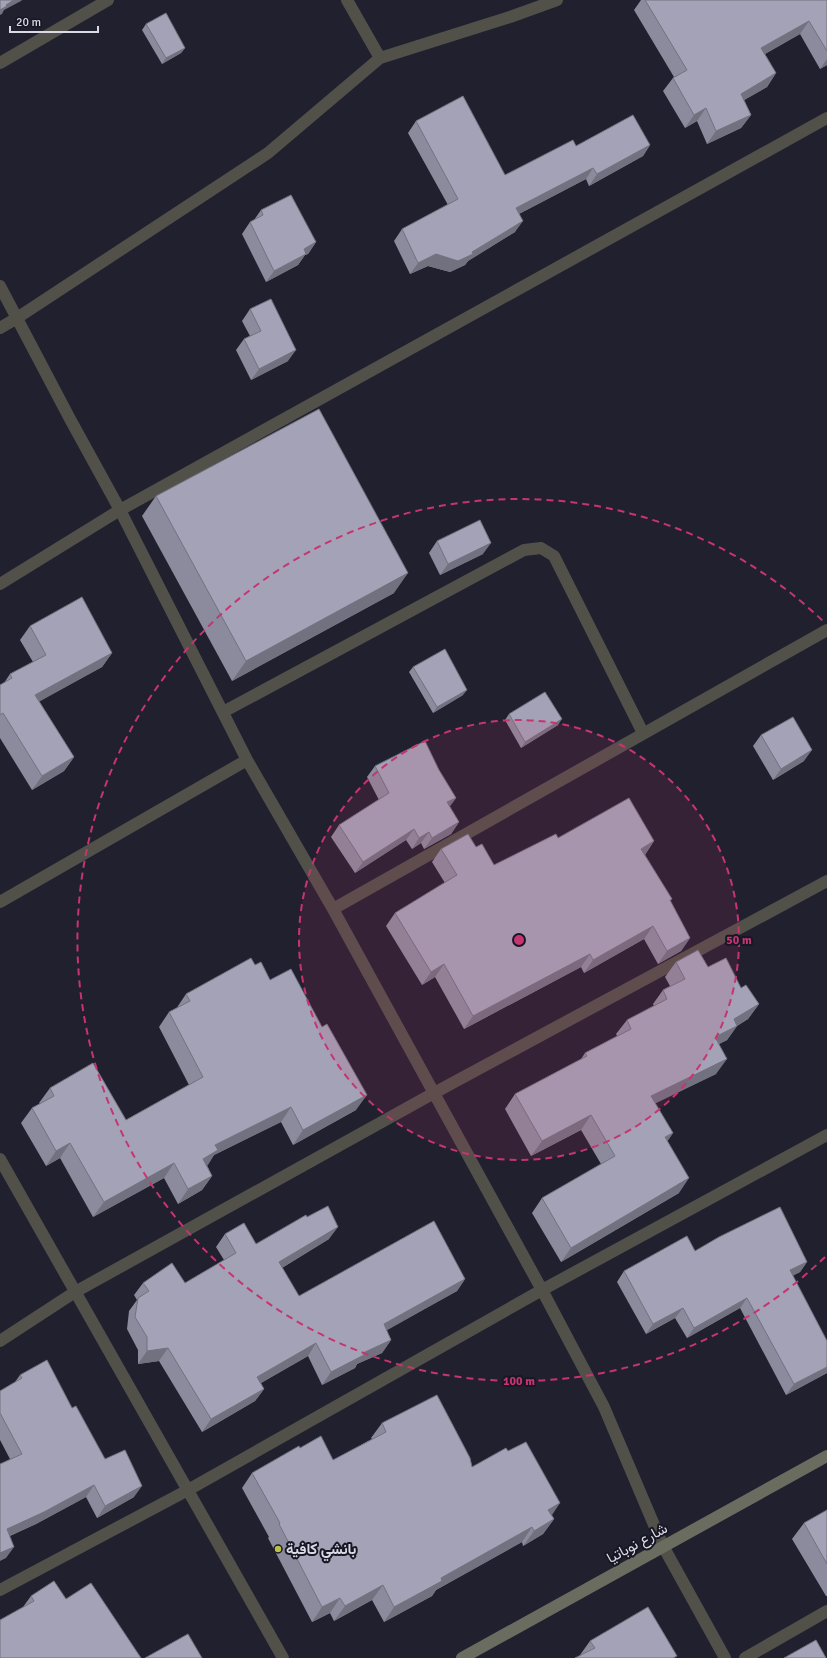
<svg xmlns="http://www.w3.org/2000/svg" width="827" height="1658" font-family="Signika,Vazirmatn,sans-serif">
  <rect width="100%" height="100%" fill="#21202f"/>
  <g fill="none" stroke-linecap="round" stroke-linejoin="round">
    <path stroke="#515149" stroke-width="12" d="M347,0L380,58
      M0,63L108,0
      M0,286L70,419L120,510L247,760L333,909L542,1290L604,1407L663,1546L725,1658
      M0,328L17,318L268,153L380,58L510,17L557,0
      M0,584L120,510L827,118
      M223,712L524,550L541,548L554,556L643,733
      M0,902L247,760
      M333,909L827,630
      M0,1159L283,1658
      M0,1341L75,1292L434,1093L827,881
      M0,1590L188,1490L542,1290L827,1135
      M745,1658L827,1611"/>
    <path stroke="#6a6c5f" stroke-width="12" d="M462,1658L827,1456"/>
  </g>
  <path fill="#8c8b9d" d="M641,0H827V65L820,69L800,34L765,54L776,73L767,87L744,100L751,115L741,128L707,144L697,121L685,128L663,91L673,78L674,77L634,10Z
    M146,24L185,48L181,53L162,64L142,30Z
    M416,121L505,175L576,146L650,145L643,156L589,186L586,179L519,214L515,232L468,261L465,265L450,272L428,266L410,274L394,241L402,229L448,205L408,133Z
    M261,210L316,242L308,254L305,255L298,265L266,282L242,234L250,222L254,220Z
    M250,309L288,361L251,380L236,350L244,339L250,336L242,321Z
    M156,496L394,593L232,681L142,516Z
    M437,541L483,554L440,575L429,553Z
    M30,626L112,653L102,667L39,701L74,757L64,771L32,790L0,738V685L4,683L10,674L33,662L20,640Z
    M413,667L463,695L433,713L409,672Z
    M509,714L558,725L521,748L505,720Z
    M761,735L804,761L773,780L753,746Z
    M375,766L439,770L456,798L449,807L459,822L451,834L424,849L421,843L412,849L406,840L355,873L331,837L339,825L379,800L367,777Z
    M558,838L654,841L645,855L672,899L670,901L690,938L681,951L658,964L644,939L584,973L581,967L464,1029L435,977L422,985L386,926L395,913L445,883L432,862L441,849L476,847L494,865Z
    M676,962L708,967L741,988L759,1004L748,1019L737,1026L727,1040L719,1044L716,1074L655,1103L673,1133L667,1141L679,1193L561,1262L532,1213L542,1198L601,1164L581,1130L531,1156L505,1109L515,1094L581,1059L585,1053L617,1036L616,1034L627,1020L654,1006L653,1004L663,990L670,986L665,977Z
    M255,965L270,980L356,1110L293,1145L281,1122L214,1155L207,1165L212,1176L202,1190L178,1204L164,1178L93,1217L60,1158L46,1166L21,1123L32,1108L40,1104L39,1103L50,1088L126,1120L189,1085L159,1027L169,1012L176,1009L186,994Z
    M307,1217L329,1239L282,1268L299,1296L465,1279L457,1291L386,1330L391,1340L382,1353L357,1364L355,1368L322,1385L308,1356L261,1383L264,1389L255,1401L202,1432L159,1361L138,1364V1350L127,1329L129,1311L137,1300L134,1295L143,1283H185L224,1260L216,1247L225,1234L256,1244Z
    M695,1251L807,1262L800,1272L792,1276L827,1341V1373L786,1395L740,1308L687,1338L675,1318L646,1334L617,1282L624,1271Z
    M20,1375L72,1408L105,1459L134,1497L97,1518L86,1497L36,1524L10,1536L6,1558L10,1459L0,1440V1391L15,1382Z
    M382,1423L472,1467L552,1515L554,1519L543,1534L523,1546L522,1542L436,1590L432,1596L384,1622L372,1600L334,1621L330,1613L312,1622L268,1538L269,1537L242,1488L252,1473L300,1448L333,1460L372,1439L371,1438Z
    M827,1510V1596H826L792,1539L804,1523Z
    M31,1596L66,1599L23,1607Z
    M590,1641L675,1658L580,1655Z"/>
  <path fill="#72717f" d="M14,0H22L21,1L4,10L2,14L0,15V10L6,5Z
    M809,21L800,34L752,61L761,48Z
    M185,48L181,53L162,64L166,58Z
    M827,59V65L820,69Z
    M776,73L767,87L732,107L741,94Z
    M706,108L697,121L685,128L694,115Z
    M751,115L741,128L707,144L716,131Z
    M650,145L643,156L589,186L597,174Z
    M593,168L586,179L509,219L516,208Z
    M523,221L515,232L468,261L465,265L450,272L428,266L410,274L418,263L436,254L472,252Z
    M316,242L308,254L305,255L298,265L266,282L274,271L304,249Z
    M296,350L288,361L251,380L259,369Z
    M491,543L483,554L440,575L448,564Z
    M408,573L394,593L232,681L246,661Z
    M112,653L102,667L26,709L35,695Z
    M467,690L463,695L433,713L437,707Z
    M562,719L558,725L521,748L525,742Z
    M812,750L804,761L773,780L781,769Z
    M74,757L64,771L32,790L42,776Z
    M456,798L448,809L447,802Z
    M459,822L451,834L424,849L432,838Z
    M414,829L406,840L355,873L363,862Z
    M429,832L421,843L412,849L419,838Z
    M654,841L645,854L632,862L641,849Z
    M653,926L644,939L584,973L593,960Z
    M690,938L681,951L658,964L667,951Z
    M590,954L581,967L464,1029L473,1016Z
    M444,964L435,977L422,985L431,972Z
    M759,1004L748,1019L735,1027L737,1026L727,1040L705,1051L715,1037L734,1019Z
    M727,1059L716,1074L640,1111L651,1096Z
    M367,1095L356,1110L293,1145L303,1130Z
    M291,1107L281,1122L214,1155L208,1165L193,1174L203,1159L215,1145Z
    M591,1115L581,1130L531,1156L542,1141Z
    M673,1133L663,1148L665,1137Z
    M70,1143L60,1158L46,1166L56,1151Z
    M174,1163L164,1178L93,1217L104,1202Z
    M212,1176L202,1190L178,1204L188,1189Z
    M689,1178L679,1193L561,1262L571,1248Z
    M338,1227L329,1239L270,1275L279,1262Z
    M807,1262L800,1272L782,1281L790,1270Z
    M465,1279L457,1291L375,1337L384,1324Z
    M747,1298L740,1308L687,1338L694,1328Z
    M683,1308L675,1318L646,1334L653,1324Z
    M391,1340L382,1353L357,1364L355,1368L322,1385L331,1372L363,1353Z
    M316,1343L308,1356L249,1390L257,1377Z
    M168,1348L159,1361L138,1364L147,1351Z
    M827,1367V1373L786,1395L794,1384Z
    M264,1389L255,1401L202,1432L211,1419Z
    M94,1485L86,1497L36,1524L0,1540L7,1529Z
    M142,1486L134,1497L97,1518L105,1506Z
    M560,1503L550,1518L548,1510Z
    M554,1519L543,1534L523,1546L534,1531Z
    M532,1527L522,1542L436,1590L432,1596L384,1622L394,1607L441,1578Z
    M14,1547L6,1558L0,1561V1553Z
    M383,1585L372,1600L334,1621L345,1606Z
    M340,1598L330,1613L312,1622L322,1607Z"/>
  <path fill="#a3a2b6" stroke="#72717f" d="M0,0H14L6,5L7,6L0,10Z
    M645,0H827V51L809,21L761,48L776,73L741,94L751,115L716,131L706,108L694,115L673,78L687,70Z
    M166,13L185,48L166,58L146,24Z
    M463,96L505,175L573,140L576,146L633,115L650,145L597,174L593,168L516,208L523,221L472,252L473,254L458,261L436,254L418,263L402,229L458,199L416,121Z
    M291,195L316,242L304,249L306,254L274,271L250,222L263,215L261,210Z
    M271,299L296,350L259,369L244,339L261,331L250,309Z
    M319,409L408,573L246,661L156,496Z
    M480,520L491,543L448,564L437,541Z
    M82,597L112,653L35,695L74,757L42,776L3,713L0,715V685L12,678L10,674L46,655L30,626Z
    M445,649L467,690L437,707L413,667Z
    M545,692L562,719L525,742L509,714Z
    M793,717L812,750L781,769L761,735Z
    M425,741L439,770L456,798L447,802L459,822L432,838L429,832L419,838L414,829L363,862L339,825L389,793L375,766Z
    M629,798L654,841L641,849L672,899L670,900L690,938L667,951L653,926L593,960L590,954L473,1016L444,964L431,972L395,913L457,875L441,849L468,834L476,847L482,844L494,865L556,834L558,838Z
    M698,950L708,967L726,958L741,988L746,985L759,1004L734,1019L737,1026L715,1037L727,1059L651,1096L673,1133L665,1137L689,1178L571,1248L542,1198L615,1156L591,1115L542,1141L515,1094L587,1056L585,1053L631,1029L627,1020L667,999L663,990L685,979L676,962Z
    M251,958L255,965L261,962L270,980L291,969L322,1027L327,1024L367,1095L303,1130L291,1107L215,1145L218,1150L203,1159L212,1176L188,1189L174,1163L104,1202L70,1143L56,1151L32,1108L54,1096L50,1088L93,1063L126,1120L203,1077L169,1012L190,1001L186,994Z
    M328,1206L338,1227L279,1262L299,1296L434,1221L465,1279L384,1324L391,1340L363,1353L364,1355L331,1372L316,1343L257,1377L264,1389L211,1419L168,1348L147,1351V1337L135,1317L138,1298L149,1291L143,1283L172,1263L185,1283L236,1253L225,1234L244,1223L256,1244L306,1215L307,1217Z
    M780,1207L807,1262L790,1270L827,1341V1367L794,1384L747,1298L694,1328L683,1308L653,1324L624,1271L687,1236L695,1251L719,1237Z
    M47,1360L72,1408L76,1406L105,1459L125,1450L142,1486L105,1506L94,1485L44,1512L7,1529L14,1547L0,1553V1464L22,1454L0,1413V1391L22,1378L20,1375Z
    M437,1395L470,1458L472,1467L506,1448L508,1451L526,1442L560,1503L548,1510L554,1519L534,1531L532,1527L441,1578L442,1581L394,1607L383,1585L345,1606L340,1598L322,1607L279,1524L280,1523L252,1473L299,1446L300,1448L321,1436L333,1460L386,1432L382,1423Z
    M827,1510V1564L804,1523Z
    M54,1581L66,1599L91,1583L141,1658H0V1620L34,1601L31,1596Z
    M648,1607L677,1656L673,1658H575L595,1648L590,1641Z
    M188,1634L202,1658H145Z
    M816,1640L826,1658H784Z"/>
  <circle cx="519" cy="940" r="220" fill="#c63570" fill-opacity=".12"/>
  <g fill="none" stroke="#c63570" stroke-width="2" stroke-dasharray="7 5">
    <circle cx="519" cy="940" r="220"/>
    <path d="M825 1257A441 441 0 1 1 825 623"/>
  </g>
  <circle fill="#bbc044" stroke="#181725" stroke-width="1.5" cx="278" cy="1549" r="4"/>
  <g text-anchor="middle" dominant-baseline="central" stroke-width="4" stroke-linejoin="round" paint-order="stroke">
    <g font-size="15" fill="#dad9e4" stroke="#181725">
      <text transform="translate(637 1543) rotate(-29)">شارع نوباتيا</text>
    </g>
    <g font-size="15" font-weight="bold" fill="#dad9e4" stroke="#181725" text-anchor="start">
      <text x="286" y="1549">بانشي كافية</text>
    </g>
  </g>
  <circle cx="519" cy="940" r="6" fill="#c63570" stroke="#181725" stroke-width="2"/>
  <g font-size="12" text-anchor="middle" font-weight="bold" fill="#c63570" stroke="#181725" stroke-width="4" stroke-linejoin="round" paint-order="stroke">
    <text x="739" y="944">50 m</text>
    <text x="519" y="1385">100 m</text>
  </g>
  <path d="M10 26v6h88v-6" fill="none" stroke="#dad9e4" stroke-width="2"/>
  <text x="16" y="26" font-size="12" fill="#dad9e4" stroke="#181725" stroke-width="3" paint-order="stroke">20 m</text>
</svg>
